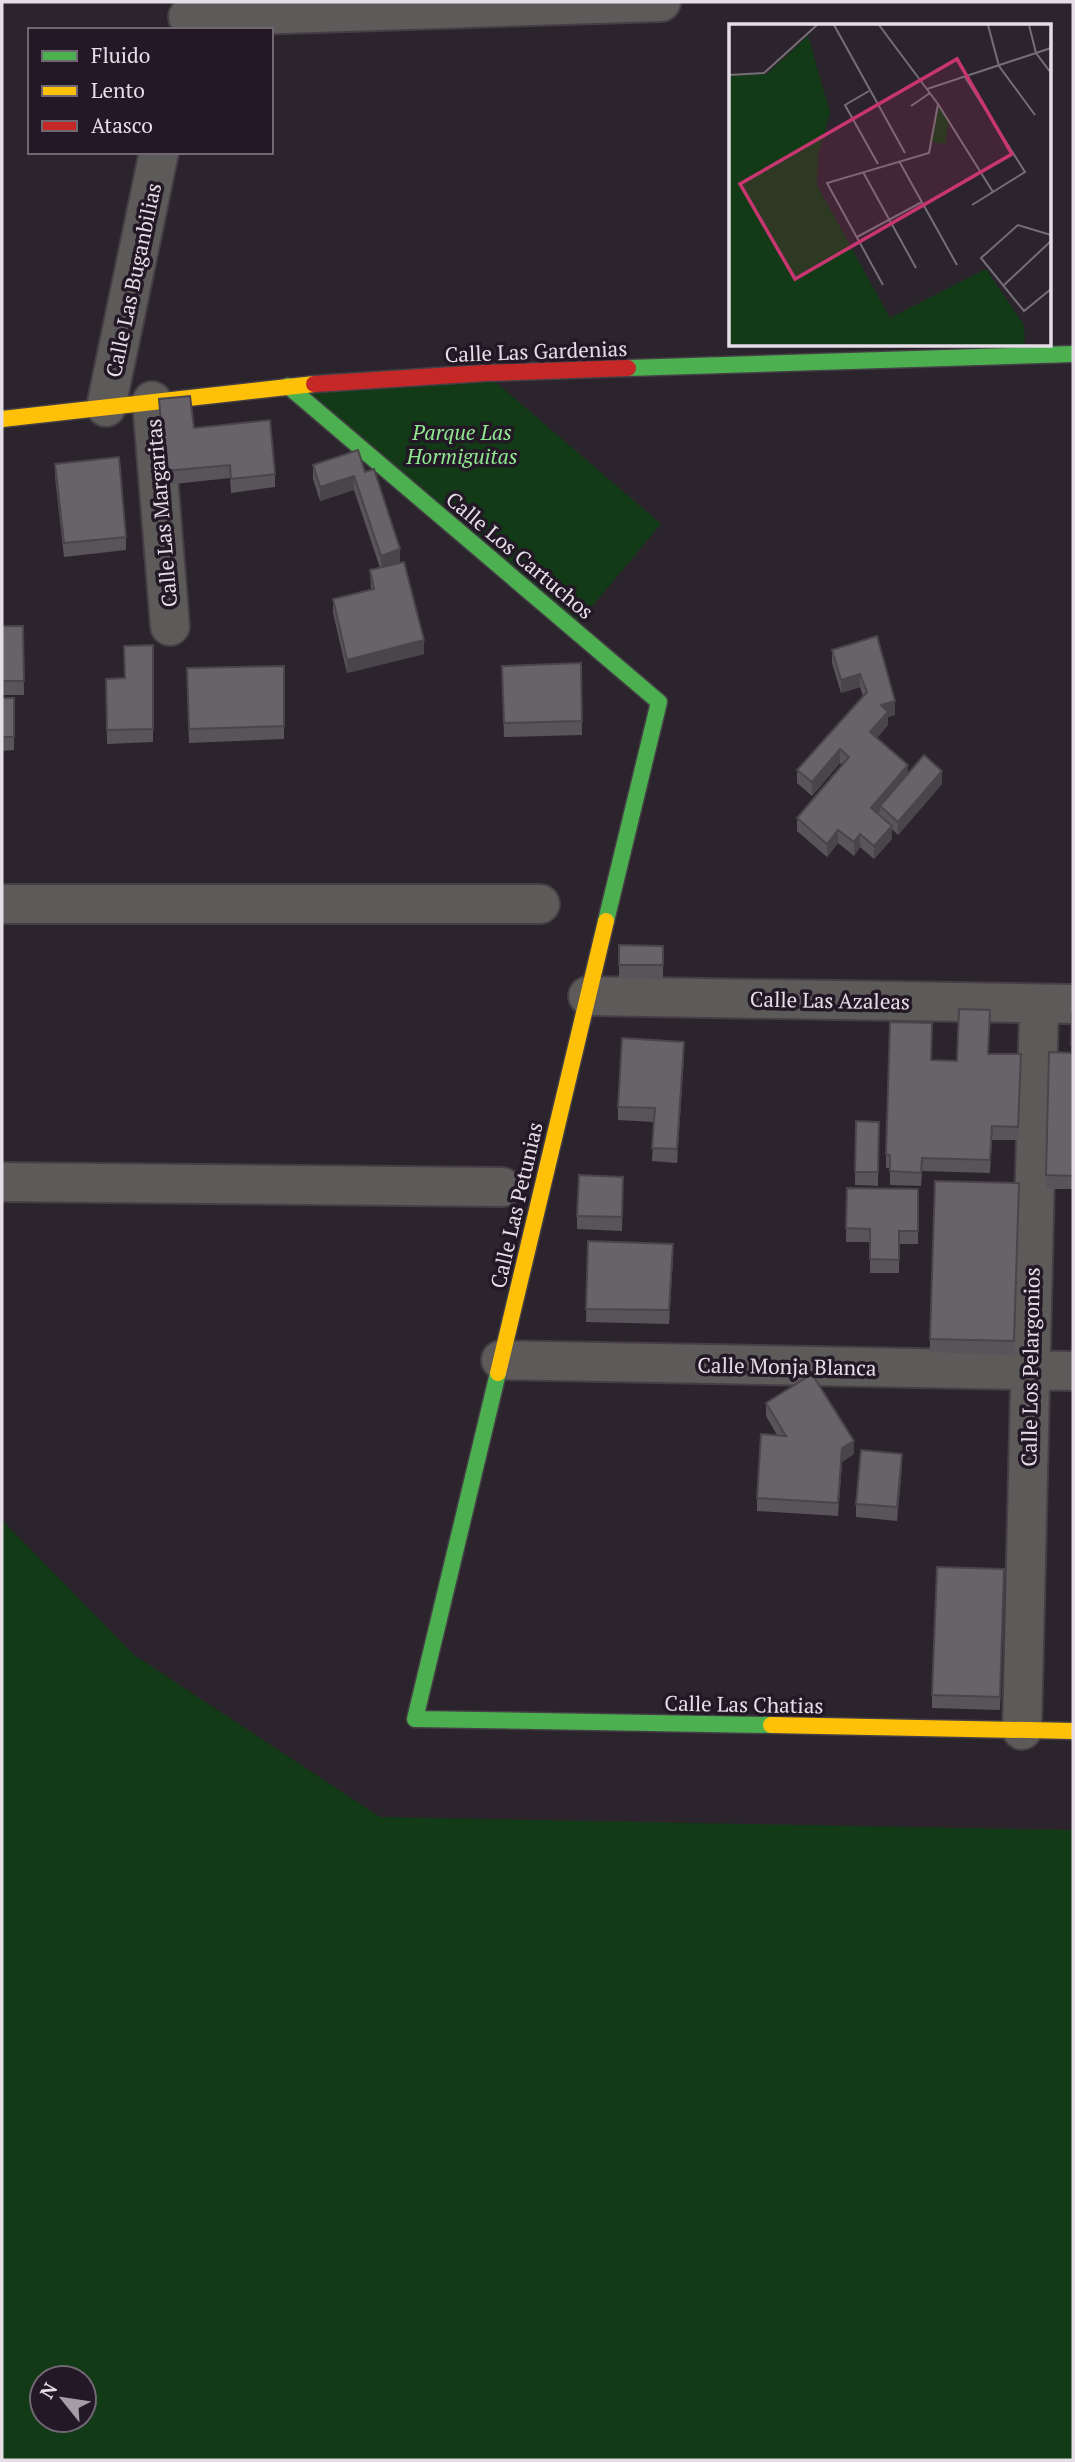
<svg xmlns="http://www.w3.org/2000/svg" width="1075" height="2462" font-family="'PT Serif',serif">
  <rect width="100%" height="100%" fill="#2b242c"/>
  <path fill="#133a16" fill-rule="evenodd" d="M485,373L661,524L574,628L288,386Z
    M2,1520L134,1655L380,1817L1073,1830V2460H2ZM42,2378H84V2420H42Z"/>
  <g fill="none" stroke-linecap="round" stroke-linejoin="round">
    <defs>
      <path id="street" d="M188,17L661,2
        M152,401L170,626
        M106,407L159,152
        M2,904H540
        M588,996L1073,1004
        M2,1182L502,1187
        M501,1360L1073,1371
        M1022,1730L1039,1004"/>
      <path id="fast" d="M628,368L1073,354
        M288,386L659,702L606,921
        M498,1373L415,1719L771,1725"/>
      <path id="slow" d="M2,419L314,384
        M498,1373L606,921
        M771,1725L1073,1731"/>
      <path id="jam" d="M314,384L485,373L628,368"/>
    </defs>
    <use href="#street" stroke="#443f45" stroke-width="42"/>
    <use href="#fast" stroke="#443f45" stroke-width="19"/>
    <use href="#slow" stroke="#443f45" stroke-width="19"/>
    <use href="#jam" stroke="#443f45" stroke-width="19"/>
    <use href="#street" stroke="#5d5a5a" stroke-width="38"/>
    <use href="#fast" stroke="#4caf50" stroke-width="16"/>
    <use href="#slow" stroke="#ffc107" stroke-width="16"/>
    <use href="#jam" stroke="#c62828" stroke-width="16"/>
  </g>
  <path fill="#59545a" d="M159,399L194,428L275,474V487L231,493L230,478L165,485L159,412Z
    M55,464L126,537V550L64,557L55,477Z
    M313,465L365,472L400,563L424,654L347,673L333,613V599L371,589L370,570L380,568L354,490L320,501L313,479Z
    M2,626H23L24,695H2Z
    M877,636L895,715L888,717V725L877,738L908,773L942,784L898,835L892,829V839L874,859L860,847L854,856L838,843L827,857L797,831V818L842,765L840,763L812,796L797,783V770L863,696L860,687L841,693L832,663V650Z
    M153,645V742L107,744L106,679L125,678Z
    M581,663L582,735L504,737L502,666Z
    M284,666V739L189,743L187,668Z
    M2,698H14V750L2,751Z
    M619,945L663,946V978H619Z
    M1072,1012H1073V1189H1046L1049,1052L1071,1053Z
    M989,1054L1021,1067L1018,1140H992L990,1173L922,1171L921,1186L890,1185V1168H886V1154L957,1061Z
    M684,1055L677,1163L652,1161L654,1122L618,1120V1107Z
    M856,1121L879,1122L878,1186L855,1185Z
    M623,1177L622,1231L577,1229V1216Z
    M1019,1183L1014,1355L930,1352V1339Z
    M847,1188L918,1189V1244H899V1273H870V1242H846Z
    M588,1241L673,1257L669,1324L586,1322Z
    M766,1403L854,1454L842,1462L838,1516L757,1511V1498L777,1435L766,1416Z
    M902,1467L897,1521L856,1517V1504Z
    M1004,1569L1000,1710L932,1708V1695Z"/>
  <path fill="#49454a" d="M354,476V490L320,501V487Z
    M400,549V563L381,570V556Z
    M424,640V654L347,673V660Z
    M860,674V687L841,693V680Z
    M895,701V715L888,717V725L870,746V732L881,705Z
    M840,749V763L812,796V782Z
    M908,765V779L880,806V811L871,821V808Z
    M942,771V784L898,835V822Z
    M892,826V839L874,859V846Z
    M838,830V843L827,857V844Z
    M860,834V847L854,856V842Z
    M684,1042V1055L677,1163V1149Z
    M673,1244V1257L669,1324V1310Z
    M854,1441V1454L842,1462L838,1516L842,1448Z
    M902,1454V1467L897,1521V1507Z"/>
  <path fill="#686269" stroke="#49454a" stroke-width="2" d="M190,396L194,428L270,420L275,474L231,479L230,465L165,471L159,399Z
    M358,450L365,472L374,469L400,549L381,556L354,476L320,487L313,465Z
    M119,457L126,537L64,543L55,464Z
    M404,562L424,640L347,660L333,599L374,589L370,570Z
    M2,626H23L24,681H2Z
    M877,636L895,701L881,705L888,712L870,732L908,765L871,808L892,826L874,846L860,834L854,842L838,830L827,844L797,818L849,757L840,749L812,782L797,770L867,692L860,674L841,680L832,650Z
    M153,645V729L107,730L106,679L125,678L124,646Z
    M581,663L582,721L504,723L502,666Z
    M284,666V726L189,729L187,668Z
    M2,698H14V737H2Z
    M924,755L942,771L898,822L880,806Z
    M619,945L663,946V965H619Z
    M959,1009L990,1010L988,1054H1021L1018,1127L992,1126L990,1160L922,1158L921,1173L890,1171V1155L886,1154L890,1022L932,1023L931,1060L957,1061Z
    M1072,1012H1073V1045H1071Z
    M622,1038L684,1042L677,1149L652,1148L655,1108L618,1107Z
    M1049,1052L1073,1053V1176L1046,1175Z
    M856,1121L879,1122L878,1172H855Z
    M579,1175L623,1177L622,1217L577,1216Z
    M935,1181L1019,1183L1014,1341L930,1339Z
    M847,1188L918,1189V1231H899V1260L870,1259V1229L846,1228Z
    M588,1241L673,1244L669,1310L586,1309Z
    M812,1374L854,1441L842,1448L838,1503L757,1498L761,1434L786,1436L766,1403Z
    M861,1450L902,1454L897,1507L856,1504Z
    M937,1567L1004,1569L1000,1697L932,1695Z"/>
  <g text-anchor="middle" dominant-baseline="central" stroke-width="7" stroke-linejoin="round" paint-order="stroke">
    <g font-size="21" fill="#e5dee7" stroke="#221826">
      <text transform="translate(133 280) rotate(-78)">Calle Las Buganbilias</text>
      <text transform="translate(536 351) rotate(-2)">Calle Las Gardenias</text>
      <text transform="translate(161 513) rotate(-95)">Calle Las Margaritas</text>
      <text transform="translate(520 555) rotate(40)">Calle Los Cartuchos</text>
      <text transform="translate(830 1000) rotate(1)">Calle Las Azaleas</text>
      <text transform="translate(516 1205) rotate(-77)">Calle Las Petunias</text>
      <text transform="translate(787 1366) rotate(1)">Calle Monja Blanca</text>
      <text transform="translate(1030 1367) rotate(-89)">Calle Los Pelargonios</text>
      <text transform="translate(744 1704) rotate(1)">Calle Las Chatias</text>
    </g>
    <g font-size="21" font-style="italic" fill="#91e891" stroke="#221826">
      <text x="462" y="432">Parque Las<tspan x="462" dy="24">Hormiguitas</tspan></text>
    </g>
  </g>
  <g transform="translate(729 24)">
    <rect width="322" height="322" fill="#2b242c"/>
    <path d="M79,12L101,89L89,131L88,161L161,294L257,245L295,301L296,321H0V52L38,50ZM209,80L220,97L216,120L202,118Z" fill="#133a16"/>
    <path fill="none" stroke="#756e77" stroke-width="2" d="M105,1L176,129M150,1L209,80L264,168M259,1L270,42L306,91M300,1L307,29L322,49M0,51L35,49L88,1M236,53L296,148L243,181M198,65L322,24M140,67L116,81L149,140M182,82L201,69M170,137L228,241M134,148L187,244M322,211L289,201L252,234L295,287L322,265M128,213L193,178M154,261L98,159L200,129L209,80M274,262L322,217"/>
    <path fill="#c73670" fill-opacity="0.15" stroke="#c73670" stroke-width="3.5" d="M228,35L283,130L66,255L11,160Z"/>
    <rect width="322" height="322" fill="none" stroke="#e5dee7" stroke-width="3.5"/>
  </g>
  <rect width="1075" height="2462" fill="none" stroke="#e5dee7" stroke-width="7"/>
  <rect x="28" y="28" width="245" height="126" fill="#221826" stroke="#706773" stroke-width="2"/>
  <rect x="42" y="51" width="35" height="10" fill="#4caf50" stroke="#706773" stroke-width="2"/>
  <text x="91" y="63" font-size="21" fill="#e5dee7">Fluido</text>
  <rect x="42" y="86" width="35" height="10" fill="#ffc107" stroke="#706773" stroke-width="2"/>
  <text x="91" y="98" font-size="21" fill="#e5dee7">Lento</text>
  <rect x="42" y="121" width="35" height="10" fill="#c62828" stroke="#706773" stroke-width="2"/>
  <text x="91" y="133" font-size="21" fill="#e5dee7">Atasco</text>
  <g transform="translate(63 2399) rotate(300)"><circle r="33" fill="#221826" stroke="#706773" stroke-width="2"/>
  <path d="M0-5L12 26L0 18L-12 26Z" fill="#a49da6"/>
  <text y="-10" font-size="19" font-weight="bold" text-anchor="middle" fill="#e5dee7">N</text>
  </g>
</svg>
